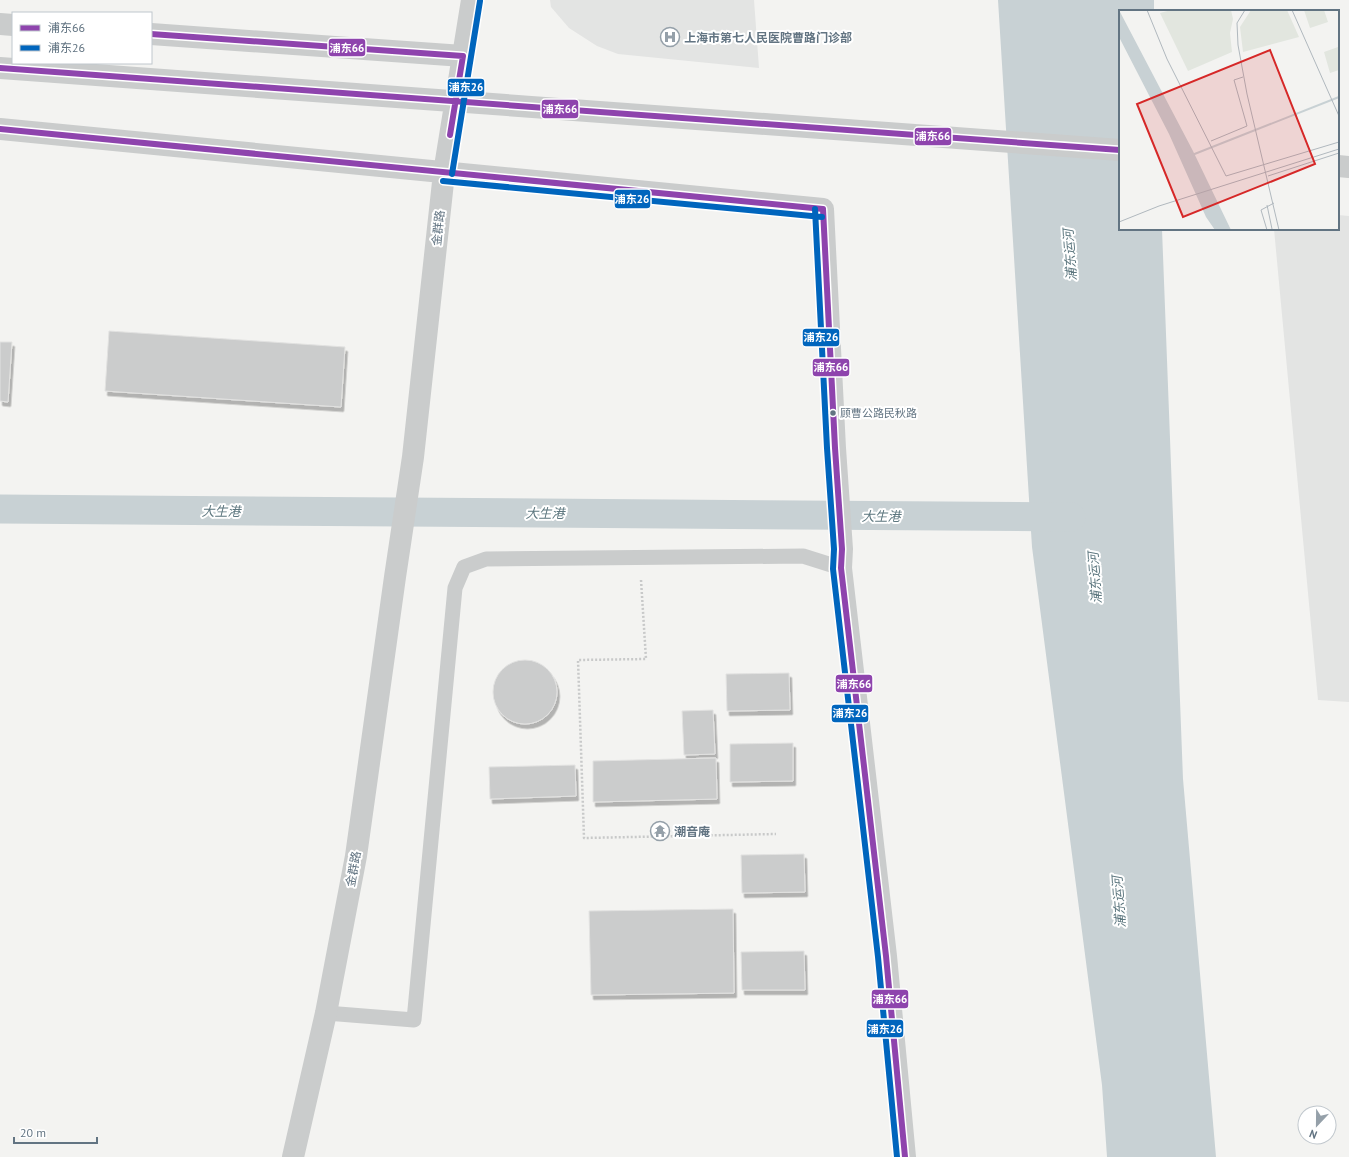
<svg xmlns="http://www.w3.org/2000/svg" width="1349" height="1157" font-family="'PT Sans','Noto Sans SC',sans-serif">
  <defs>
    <filter id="shadow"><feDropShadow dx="2.5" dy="4.5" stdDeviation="0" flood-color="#0004"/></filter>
  </defs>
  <rect width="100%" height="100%" fill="#f3f3f1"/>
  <path fill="#e3e4e3" d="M550,0H754L759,68L618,54L597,46L569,28L551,7Z
    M1338,215L1349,216V702L1318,700L1274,229H1338Z"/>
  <path fill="#c8d1d4" d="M998,0H1154V11H1120V229H1162L1183,779L1216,1157H1107L1102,1085L1032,547Z"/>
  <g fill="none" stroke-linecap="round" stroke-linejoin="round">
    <path stroke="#c8d1d4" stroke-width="29" d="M0,509L1071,517"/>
  </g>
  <path fill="#cbcccc" stroke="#e2e2e1" filter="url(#shadow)" d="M109,331L345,347L341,407L105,391Z
    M0,342H12L8,402L0,401Z
    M493 692a32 32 0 1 1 64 0a32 32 0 1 1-64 0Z
    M789,673L790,710L727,711L726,674Z
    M713,710L715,754L684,755L682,711Z
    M793,743V781L730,782V744Z
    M716,758L717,799L593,802V761Z
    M575,765L576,796L490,799L489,767Z
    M804,854L805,892L742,893L741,855Z
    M733,909L734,993L591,995L589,911Z
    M804,951L805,990H742L741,952Z"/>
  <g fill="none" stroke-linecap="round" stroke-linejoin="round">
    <path stroke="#c8c9c9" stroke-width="2.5" stroke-dasharray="2 2" stroke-linecap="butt" d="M641,580L646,659L578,660L584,838L776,834"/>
    <path stroke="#cacccc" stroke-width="15" d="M326,1013L414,1020L455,588L464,567L486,559L803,556L841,568"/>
    <path stroke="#cacccc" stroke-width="22" d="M0,24L13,25
      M151,34L463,56"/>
    <path stroke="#cacccc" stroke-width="22" d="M0,68L1120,150
      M0,129L823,209L835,448L842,549L841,568L886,956L905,1157
      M1338,166L1349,167
      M293,1157L326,1013L356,856L395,577L413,457L444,173L472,0"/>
    <defs>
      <path id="bus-1" d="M151,34L463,56L450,135
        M0,68L1120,150
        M0,129L823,209
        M823,209L835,448L842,549L841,568L886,956L905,1157"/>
      <path id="bus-2" d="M452,174L480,1
        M443,181L822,217
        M815,209L827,448L834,549L833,569L878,957L897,1157"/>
    </defs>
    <use href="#bus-1" stroke="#fff" stroke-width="9"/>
    <use href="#bus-2" stroke="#fff" stroke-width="9"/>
    <use href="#bus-1" stroke="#8e44ad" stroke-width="6"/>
    <use href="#bus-2" stroke="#0065bd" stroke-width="6"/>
  </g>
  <defs>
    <symbol id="hospital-ring" viewBox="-11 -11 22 22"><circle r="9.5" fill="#fff" stroke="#95a0a9" stroke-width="1.5"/><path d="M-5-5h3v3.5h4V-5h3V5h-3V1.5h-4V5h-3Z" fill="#95a0a9"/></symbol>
    <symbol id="temple-ring" viewBox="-11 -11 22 22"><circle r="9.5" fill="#fff" stroke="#95a0a9" stroke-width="1.5"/><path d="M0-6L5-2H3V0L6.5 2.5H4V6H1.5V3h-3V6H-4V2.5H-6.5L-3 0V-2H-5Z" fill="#95a0a9"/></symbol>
  </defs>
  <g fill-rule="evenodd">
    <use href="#hospital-ring" x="659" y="26" width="22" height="22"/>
    <use href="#temple-ring" x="649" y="820" width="22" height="22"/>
  </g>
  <circle fill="#627482" stroke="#fff" stroke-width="1.5" cx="833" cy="413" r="3.5"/>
  <g text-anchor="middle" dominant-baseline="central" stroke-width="4" stroke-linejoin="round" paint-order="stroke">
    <g font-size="11" fill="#627482" stroke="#fff" text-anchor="start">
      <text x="840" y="413">顾曹公路民秋路</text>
    </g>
    <g font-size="12" font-weight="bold" fill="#627482" stroke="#fff" text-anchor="start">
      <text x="684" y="37">上海市第七人民医院曹路门诊部</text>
      <text x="674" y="831">潮音庵</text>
    </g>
    <g font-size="12" fill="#627482" stroke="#fff">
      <text transform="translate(438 228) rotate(-84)">金群路</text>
      <text transform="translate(353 869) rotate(-80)">金群路</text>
    </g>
    <g font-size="13" font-style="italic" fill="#5d777f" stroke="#fff">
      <text transform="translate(1070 255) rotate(-94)">浦东运河</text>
      <text x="221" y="511">大生港</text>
      <text x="545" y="513">大生港</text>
      <text x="881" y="516">大生港</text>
      <text transform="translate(1095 578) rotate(-94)">浦东运河</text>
      <text transform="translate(1119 902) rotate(-94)">浦东运河</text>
    </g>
  </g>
  <g transform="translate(1119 10)">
    <rect width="220" height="220" fill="#f3f3f1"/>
    <path d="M52,0H112L114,9L111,23L113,42L69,61L41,3ZM132,0H168L180,27L124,42L121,17ZM185,0H205L209,12L191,18ZM219,37L220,60L211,63L205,42Z" fill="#e2e6df"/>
    <path d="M0,0L74,141L112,220H96L87,207L50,124L0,27Z" fill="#c8d1d4"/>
    <path fill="none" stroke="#c8d1d4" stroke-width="2" d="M73,145L220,87"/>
    <path fill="none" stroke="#b0b8be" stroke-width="1" d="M28,0L48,49L107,166L220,132M126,0L118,13L119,35L128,84L160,220M173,0L220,106M92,131L128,116L115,70L124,67M149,166L220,143M148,195L153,219M0,212L40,196L220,139M148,220L142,200L155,193"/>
    <path fill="#d62828" fill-opacity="0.15" stroke="#d62828" stroke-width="2" d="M151,40L196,154L64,207L18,94Z"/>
    <rect width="220" height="220" fill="none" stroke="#627482" stroke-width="2"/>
  </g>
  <g stroke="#fff" stroke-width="1.5">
    <rect x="328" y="38" width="38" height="19" rx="4" fill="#8e44ad"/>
    <rect x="447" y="78" width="38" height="19" rx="4" fill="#0065bd"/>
    <rect x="541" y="99" width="38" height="20" rx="4" fill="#8e44ad"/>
    <rect x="914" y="127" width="38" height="19" rx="4" fill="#8e44ad"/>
    <rect x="614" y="189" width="37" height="20" rx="4" fill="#0065bd"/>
    <rect x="802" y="328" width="38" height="19" rx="4" fill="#0065bd"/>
    <rect x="812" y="358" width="38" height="19" rx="4" fill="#8e44ad"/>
    <rect x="835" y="674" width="38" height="19" rx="4" fill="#8e44ad"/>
    <rect x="831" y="704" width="38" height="19" rx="4" fill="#0065bd"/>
    <rect x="871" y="989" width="38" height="20" rx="4" fill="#8e44ad"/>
    <rect x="866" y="1019" width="38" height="19" rx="4" fill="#0065bd"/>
  </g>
  <g font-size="11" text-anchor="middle" font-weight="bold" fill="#fff">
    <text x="347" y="52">浦东66</text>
    <text x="466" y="91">浦东26</text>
    <text x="560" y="113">浦东66</text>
    <text x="933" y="140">浦东66</text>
    <text x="632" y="203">浦东26</text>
    <text x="821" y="341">浦东26</text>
    <text x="831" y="371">浦东66</text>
    <text x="854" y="688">浦东66</text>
    <text x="850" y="717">浦东26</text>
    <text x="890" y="1003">浦东66</text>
    <text x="885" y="1033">浦东26</text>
  </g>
  <rect x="12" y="12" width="140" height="52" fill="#ffffff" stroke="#c0c7cd"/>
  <rect x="20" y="25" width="20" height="6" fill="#8e44ad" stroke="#c0c7cd"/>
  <text x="48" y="32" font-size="12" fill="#627482">浦东66</text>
  <rect x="20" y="45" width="20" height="6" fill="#0065bd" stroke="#c0c7cd"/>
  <text x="48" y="52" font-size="12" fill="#627482">浦东26</text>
  <g transform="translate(1317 1125) rotate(202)"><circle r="19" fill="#ffffff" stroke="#c0c7cd"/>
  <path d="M0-3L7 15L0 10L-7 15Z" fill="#95a0a9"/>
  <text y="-6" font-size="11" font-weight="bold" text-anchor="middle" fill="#627482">N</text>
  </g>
  <path d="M14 1137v6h83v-6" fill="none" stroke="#627482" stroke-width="2"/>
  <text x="20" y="1137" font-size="12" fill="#627482" stroke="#ffffff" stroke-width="3" paint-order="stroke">20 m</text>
</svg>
